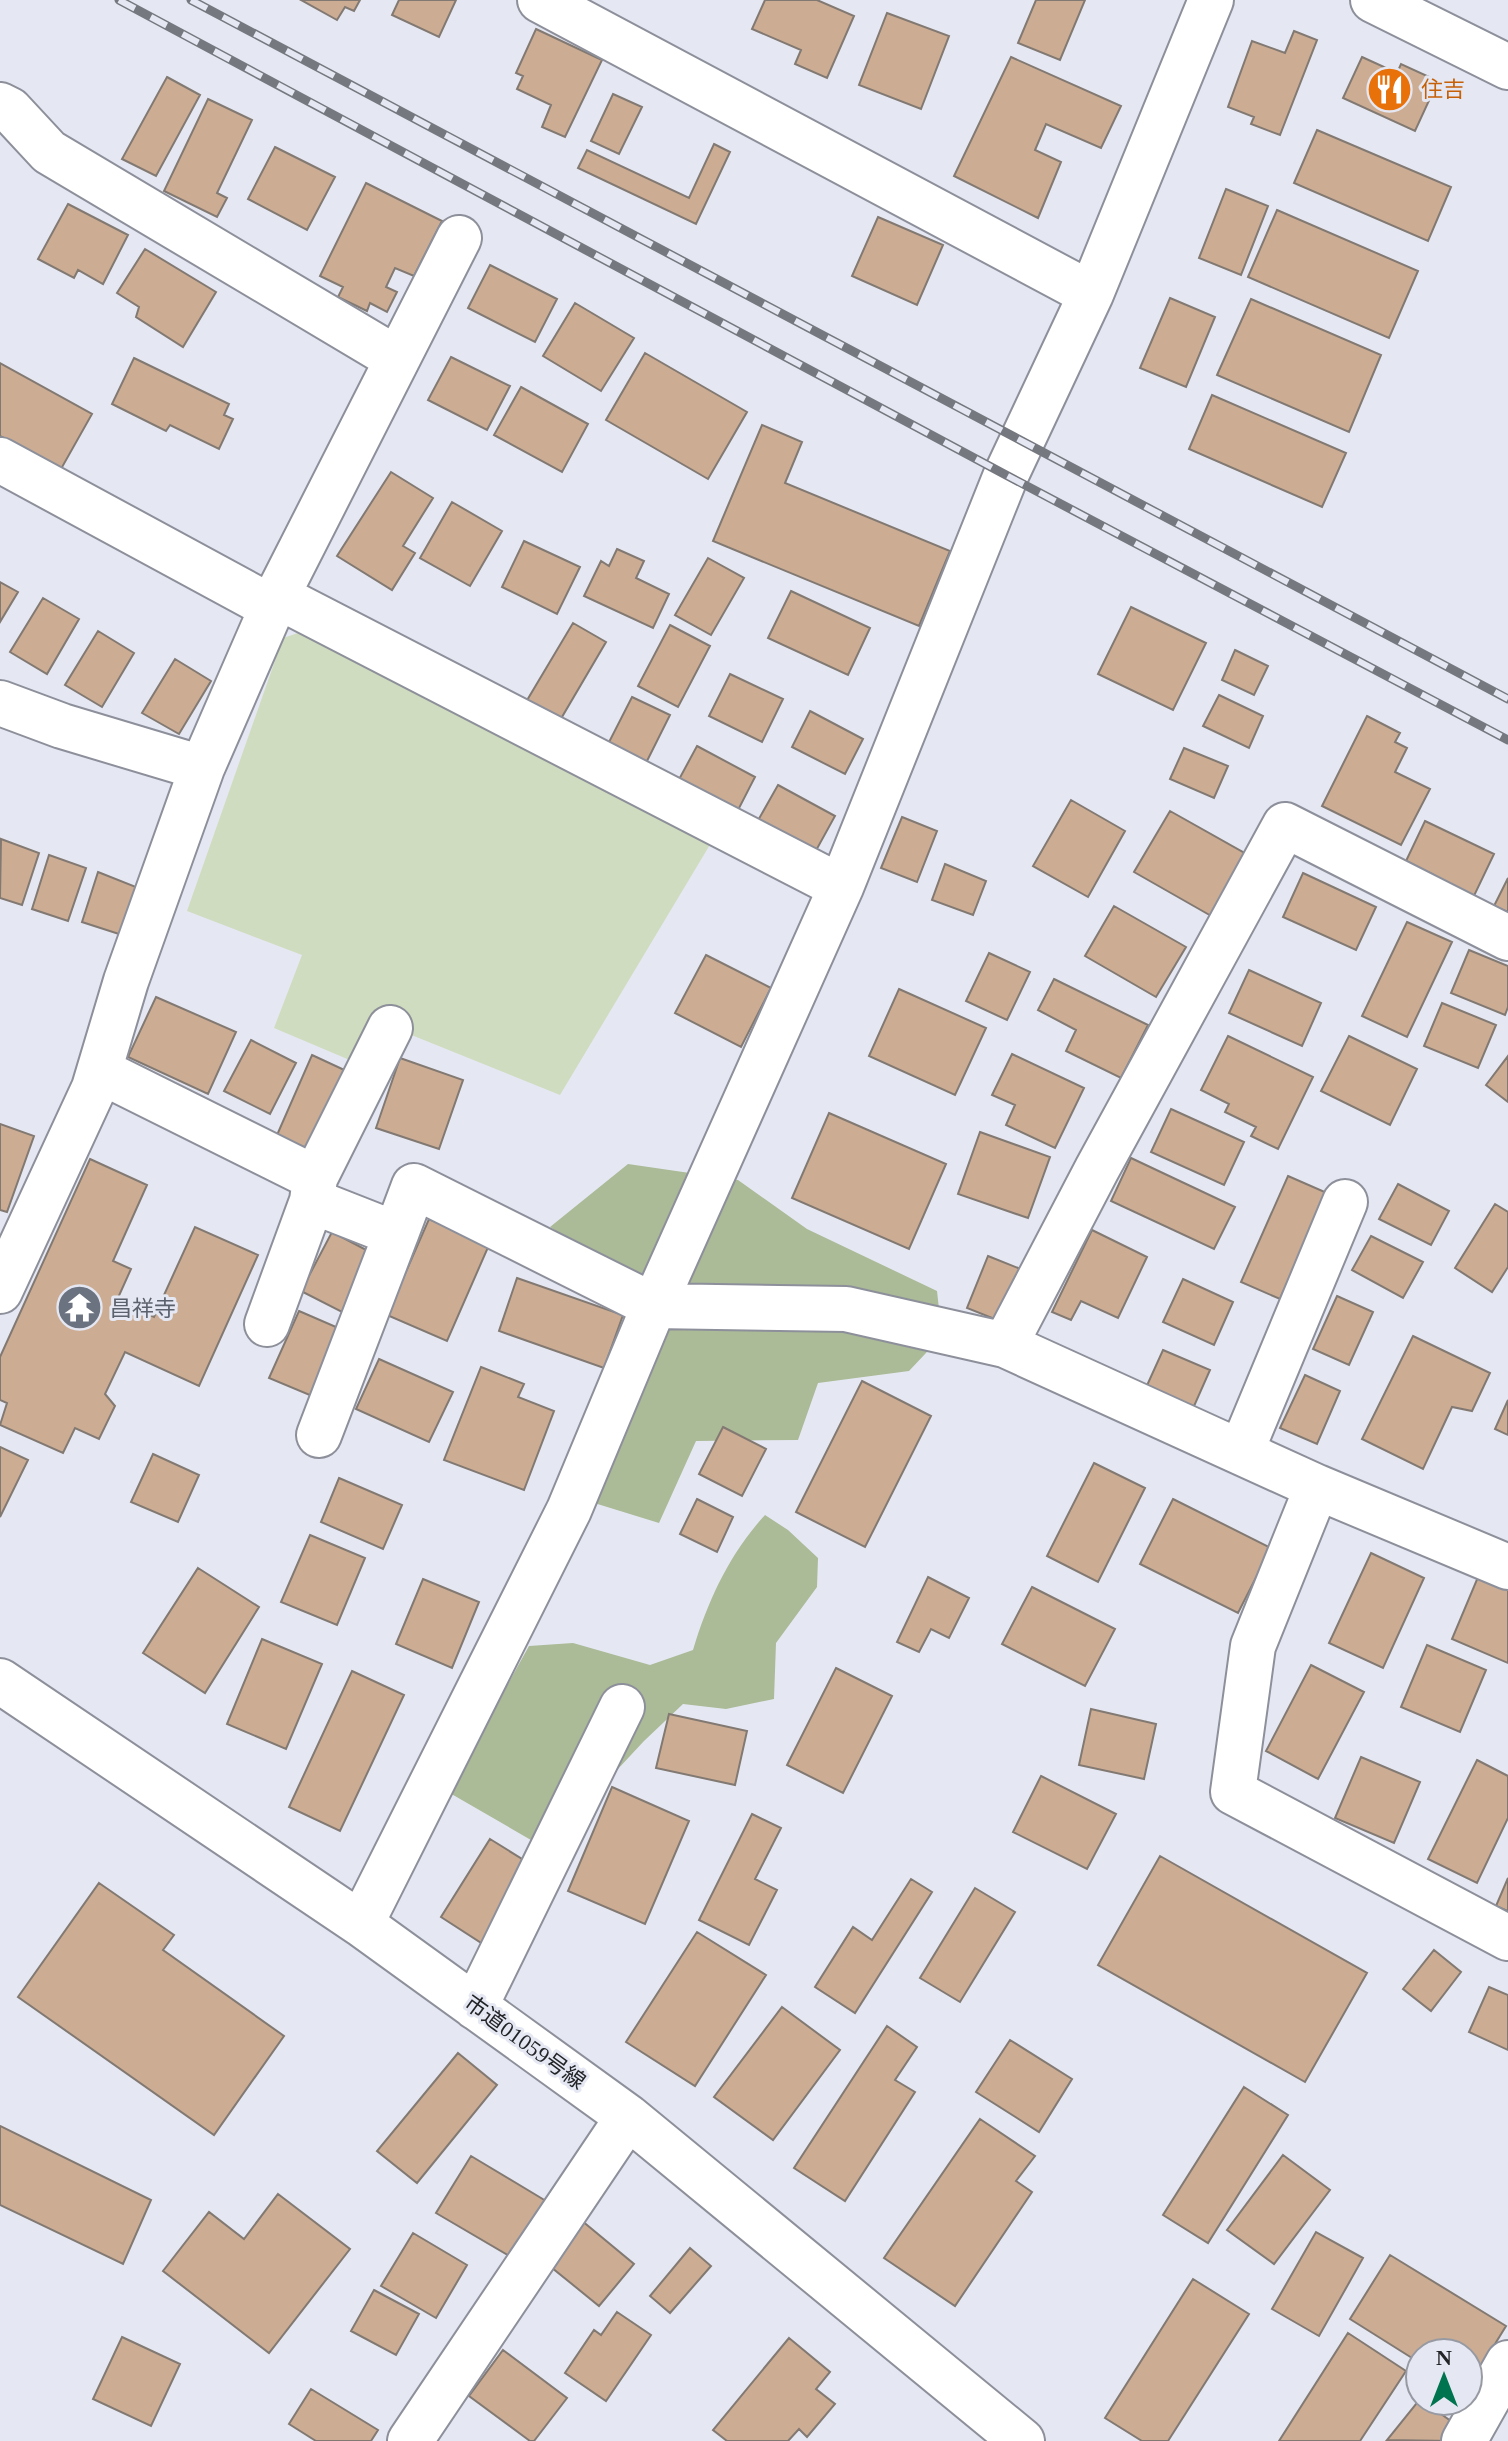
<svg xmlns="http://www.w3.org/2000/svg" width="1508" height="2441" font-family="'Times New Roman','Noto Sans JP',serif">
  <rect width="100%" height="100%" fill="#e5e8f3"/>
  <path fill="#d0dcbf" d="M301,632L711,843L560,1095L399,1030L378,1072L274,1028L302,955L187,911L283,638Z"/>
  <path fill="#abba97" d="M628,1164L738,1180L807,1229L937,1291L942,1336L909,1371L818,1383L798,1440L696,1441L659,1523L591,1502L666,1302L550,1227Z
    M765,1515L788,1530L818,1558L817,1587L776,1643L774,1699L726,1709L683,1704L644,1741L603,1785L569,1862L448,1792L529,1646L573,1643L650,1665L693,1650C708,1600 730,1553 765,1515Z"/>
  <path fill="#ccad94" stroke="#827972" stroke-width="2" d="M301,0H360L354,11L345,7L337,20Z
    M399,0H456L439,37L392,15Z
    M765,0H817L854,16L827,78L795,64L801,50L752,29Z
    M1036,0H1085L1060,60L1018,43Z
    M887,13L949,36L921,109L859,85Z
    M536,29L602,60L565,137L542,127L551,105L517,89L523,76L516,73Z
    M1294,31L1317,40L1280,135L1251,124L1254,117L1228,107L1252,41L1285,53Z
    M1011,57L1121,106L1101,148L1046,124L1035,150L1061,162L1038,218L954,176Z
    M1362,57L1397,73L1401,64L1438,81L1415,131L1343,98Z
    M167,77L200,95L156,176L122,159Z
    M613,94L642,107L619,154L591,141Z
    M208,99L252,120L217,193L227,198L217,217L164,191Z
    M1317,130L1451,187L1428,241L1294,183Z
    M714,144L730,152L696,224L578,168L587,150L689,198Z
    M275,147L335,177L307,230L248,199Z
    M366,183L442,221L414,276L395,268L386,287L397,292L387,312L370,303L367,311L338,297L343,287L320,276Z
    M1226,189L1268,206L1241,275L1199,258Z
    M68,204L128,235L103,284L78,270L74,278L38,259Z
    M1277,210L1418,271L1389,338L1248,277Z
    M878,217L943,245L917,305L852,276Z
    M145,249L216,292L183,347L136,317L139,307L117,293Z
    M490,265L557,299L535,342L468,308Z
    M1170,298L1215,317L1186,387L1140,368Z
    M1251,299L1381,355L1349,432L1217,375Z
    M575,303L634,338L601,391L543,356Z
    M645,353L747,412L708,479L606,420Z
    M451,357L510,386L487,430L428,400Z
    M134,358L229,404L224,415L233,419L219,449L170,425L166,431L112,404Z
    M0,363L92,414L61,469L0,436Z
    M521,387L588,424L562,472L494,435Z
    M1212,395L1346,453L1322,507L1189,449Z
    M762,425L802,442L785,483L950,551L919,626L713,541Z
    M391,472L433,498L403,546L415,553L392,590L337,556Z
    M452,502L502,531L470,586L420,558Z
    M524,541L580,567L557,614L502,587Z
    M617,549L644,561L636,578L669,594L653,628L584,596L601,561L609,566Z
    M708,558L744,578L711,635L675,615Z
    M0,582L18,592L0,622Z
    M791,591L870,628L848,675L768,638Z
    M43,598L79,619L47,674L10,652Z
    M1131,607L1206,643L1173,710L1098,674Z
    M573,623L606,642L559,722L526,702Z
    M670,625L710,646L678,707L638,686Z
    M98,631L134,653L102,707L65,685Z
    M1235,650L1268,666L1254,695L1222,680Z
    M175,659L211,681L179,734L142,713Z
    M730,674L783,699L762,742L709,716Z
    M1219,695L1263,716L1249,748L1203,726Z
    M632,697L670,715L644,767L606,748Z
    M810,711L863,739L845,774L792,747Z
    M1367,716L1400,733L1395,742L1407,748L1395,772L1430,789L1401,845L1322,806Z
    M697,746L755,777L735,816L676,785Z
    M1184,748L1228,766L1214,798L1170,779Z
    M778,785L835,816L813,856L756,824Z
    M1071,800L1125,831L1088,897L1033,866Z
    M1170,811L1248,855L1213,917L1134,872Z
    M902,817L937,831L917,882L881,868Z
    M1425,821L1494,854L1472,900L1432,881L1434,875L1406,861Z
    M1,839L39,853L22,905L0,898Z
    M49,855L86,868L68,921L32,909Z
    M945,864L986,881L973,915L932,900Z
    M98,872L136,887L122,935L82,922Z
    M1303,873L1376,907L1356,950L1283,917Z
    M1508,878V912L1494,906Z
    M1114,906L1186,947L1156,997L1085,956Z
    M1407,922L1452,942L1407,1037L1362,1016Z
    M1469,950L1508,966V1007L1505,1015L1451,993Z
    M989,953L1030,972L1007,1020L966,1001Z
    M706,955L771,988L741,1047L675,1013Z
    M1249,970L1321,1003L1302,1046L1229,1013Z
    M1054,979L1148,1025L1121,1078L1066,1051L1076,1030L1038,1010Z
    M899,989L986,1028L955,1095L869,1056Z
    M156,997L236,1032L208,1094L128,1057Z
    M1442,1003L1496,1025L1478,1068L1424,1046Z
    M1228,1036L1313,1077L1278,1149L1251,1136L1256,1127L1225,1112L1229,1104L1201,1090Z
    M1349,1036L1417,1069L1390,1125L1321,1091Z
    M251,1040L296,1063L270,1114L224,1091Z
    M1012,1054L1084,1088L1055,1148L1006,1125L1015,1105L992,1095Z
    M312,1055L353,1074L317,1153L277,1135Z
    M1508,1056V1102L1486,1085Z
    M400,1058L463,1080L439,1149L376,1128Z
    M1171,1109L1244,1142L1224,1185L1151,1152Z
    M829,1113L946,1164L909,1249L792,1198Z
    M0,1124L34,1136L7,1212L0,1210Z
    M980,1132L1050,1157L1028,1218L958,1194Z
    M1131,1158L1235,1207L1214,1249L1111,1201Z
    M90,1159L147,1185L113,1261L131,1269L117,1300L154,1317L195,1227L258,1255L199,1386L125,1352L105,1394L115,1406L99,1439L75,1428L63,1453L0,1425L7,1403L0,1400V1357Z
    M1288,1176L1327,1193L1280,1299L1241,1282Z
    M1398,1184L1449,1211L1431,1245L1379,1219Z
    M1495,1204L1508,1212V1267L1492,1292L1455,1268Z
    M429,1219L489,1245L447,1341L387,1315Z
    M1092,1230L1147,1257L1118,1318L1081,1301L1071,1320L1052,1312Z
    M332,1232L372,1253L342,1312L301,1291Z
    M1371,1236L1423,1262L1403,1298L1352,1270Z
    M988,1256L1023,1270L1002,1322L967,1308Z
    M517,1278L623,1315L604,1368L499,1331Z
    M1183,1279L1233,1302L1214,1345L1163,1322Z
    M1337,1296L1373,1312L1349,1365L1313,1349Z
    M299,1311L343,1330L312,1396L269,1378Z
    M1413,1336L1490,1373L1472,1411L1452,1407L1423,1469L1362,1439Z
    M1163,1350L1210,1370L1191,1413L1144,1392Z
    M379,1359L453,1392L429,1442L356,1409Z
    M481,1367L524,1384L518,1397L554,1411L524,1490L444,1460Z
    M1305,1375L1340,1391L1317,1444L1280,1428Z
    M862,1381L931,1416L865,1547L796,1512Z
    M1508,1400V1435L1495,1429Z
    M723,1427L766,1449L742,1496L699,1474Z
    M0,1447L28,1460L0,1517Z
    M153,1454L199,1475L178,1522L131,1502Z
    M1094,1463L1145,1488L1098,1582L1047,1556Z
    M339,1478L402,1505L383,1549L321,1522Z
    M697,1499L733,1517L717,1552L680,1534Z
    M1173,1499L1271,1548L1238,1613L1140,1564Z
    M310,1535L365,1558L337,1625L281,1602Z
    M1371,1553L1424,1578L1383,1668L1329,1643Z
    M198,1568L259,1607L205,1693L143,1653Z
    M928,1577L969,1598L949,1638L931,1629L919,1652L897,1642Z
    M1478,1577L1508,1590V1663L1452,1639Z
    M423,1579L479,1602L452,1668L396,1644Z
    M1032,1587L1115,1629L1085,1686L1002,1644Z
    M262,1639L322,1664L286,1749L227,1724Z
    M1427,1645L1486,1670L1460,1732L1401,1707Z
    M1311,1665L1364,1692L1318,1779L1266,1751Z
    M836,1668L892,1696L843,1793L787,1765Z
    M352,1671L404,1695L340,1831L289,1807Z
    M1091,1709L1156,1724L1144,1779L1079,1765Z
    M669,1714L747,1731L735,1785L656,1768Z
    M1361,1757L1420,1782L1394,1843L1335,1818Z
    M1477,1760L1508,1776V1818L1477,1883L1428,1859Z
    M1041,1776L1116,1814L1087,1869L1013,1832Z
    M612,1787L689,1821L645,1924L568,1891Z
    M752,1814L781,1828L755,1879L777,1890L749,1945L699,1920Z
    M490,1839L535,1867L486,1946L441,1917Z
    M1160,1856L1367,1973L1305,2082L1098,1965Z
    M1508,1878V1911L1496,1906Z
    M911,1879L932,1892L855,2013L815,1987L853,1927L872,1940Z
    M99,1883L174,1935L163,1950L284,2036L214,2135L18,1997Z
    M975,1888L1015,1912L960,2002L920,1978Z
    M697,1932L766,1975L695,2086L626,2042Z
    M1434,1950L1461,1972L1431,2011L1403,1989Z
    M1489,1987L1508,1995V2050L1469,2032Z
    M782,2007L840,2050L773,2140L714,2097Z
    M887,2026L917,2047L895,2080L915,2092L845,2201L794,2168Z
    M1010,2040L1072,2079L1039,2132L976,2092Z
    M458,2053L497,2085L417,2183L377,2151Z
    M1244,2087L1288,2115L1208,2243L1163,2215Z
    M980,2119L1035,2156L1016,2181L1032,2192L955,2306L884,2258Z
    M0,2126L151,2200L123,2264L0,2205Z
    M1283,2155L1330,2190L1274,2264L1227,2230Z
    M471,2156L546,2201L511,2257L436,2213Z
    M278,2194L350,2249L269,2353L163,2271L209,2212L244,2239Z
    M581,2220L634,2264L599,2306L546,2263Z
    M1316,2232L1363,2258L1319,2336L1272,2309Z
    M413,2233L467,2265L436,2318L381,2286Z
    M690,2248L711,2266L670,2313L650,2296Z
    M1390,2255L1506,2326L1468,2388V2353H1420V2363L1350,2319Z
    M1193,2279L1249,2314L1168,2441H1142L1105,2418Z
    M374,2290L419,2314L396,2355L351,2331Z
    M617,2312L651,2335L606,2401L565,2373L594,2330L601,2335Z
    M1348,2333L1406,2371L1360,2441H1279Z
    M122,2337L180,2364L151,2426L93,2399Z
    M789,2338L830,2372L816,2389L835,2404L807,2437L799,2429L788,2441H727L713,2430Z
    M503,2350L567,2398L534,2441H530L469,2396Z
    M311,2389L378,2430L371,2441H316L289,2424Z
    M1420,2399L1462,2429L1452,2441L1387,2440Z"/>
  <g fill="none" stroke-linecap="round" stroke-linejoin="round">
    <defs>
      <path id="minor" d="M540,0L1091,294
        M1373,0L1508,67
        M0,105L10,110L49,152L397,359
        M0,460L273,608
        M277,596L841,887
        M0,703L62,726L202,768
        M1508,938L1285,825L1097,1169L1005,1345L1317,1487L1253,1646L1233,1792L1508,1938
        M100,1071L315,1178L312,1201L396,1234L414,1186L654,1306L846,1309L1005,1345
        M315,1178L390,1028
        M0,1291L94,1088L126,981L202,768L277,596L459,238
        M267,1324L312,1201
        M319,1435L396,1234
        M1241,1452L1345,1202
        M1317,1487L1508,1567
        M0,1681L361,1924L628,2117L1022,2441
        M361,1924L569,1510L659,1294L841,887L1006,475L1091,294L1211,0
        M475,2007L622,1707
        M410,2441L628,2117
        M1464,2441L1508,2363"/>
    </defs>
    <use href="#minor" stroke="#8d909a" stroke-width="48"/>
    <use href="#minor" stroke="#fff" stroke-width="44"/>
    <defs>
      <path id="rail" d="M119,0L1006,475L1508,740
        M191,0L1508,699"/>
    </defs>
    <use href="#rail" stroke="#76787f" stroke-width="9"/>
    <use href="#rail" stroke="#e5e8f3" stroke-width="6" stroke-dasharray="18" stroke-linecap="butt"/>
  </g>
  <defs>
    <symbol id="restaurant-disc" viewBox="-11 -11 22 22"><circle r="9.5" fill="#e8710a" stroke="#e5e8f3"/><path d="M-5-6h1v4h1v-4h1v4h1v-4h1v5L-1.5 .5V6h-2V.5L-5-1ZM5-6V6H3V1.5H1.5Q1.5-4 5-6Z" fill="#fff"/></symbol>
    <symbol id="temple-disc" viewBox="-11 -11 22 22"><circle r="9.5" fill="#6b7280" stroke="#e5e8f3"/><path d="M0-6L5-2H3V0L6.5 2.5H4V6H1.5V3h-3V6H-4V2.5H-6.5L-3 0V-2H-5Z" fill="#fff"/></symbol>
  </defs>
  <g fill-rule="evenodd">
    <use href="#restaurant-disc" x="1364" y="64" width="51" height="51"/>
    <use href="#temple-disc" x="54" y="1282" width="51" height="51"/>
  </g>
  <g text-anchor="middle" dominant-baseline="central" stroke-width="6" stroke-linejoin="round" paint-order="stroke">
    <g font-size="22" fill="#c56008" stroke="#e5e8f3" text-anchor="start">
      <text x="1421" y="89">住吉</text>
    </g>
    <g font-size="22" fill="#5b616d" stroke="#e5e8f3" text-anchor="start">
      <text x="110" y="1308">昌祥寺</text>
    </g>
    <g font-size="22" fill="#232428" stroke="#e5e8f3">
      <text transform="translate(525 2042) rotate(36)">市道01059号線</text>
    </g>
  </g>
  <g transform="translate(1444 2377)"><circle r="38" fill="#e5e8f3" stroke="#979aa2" stroke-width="2"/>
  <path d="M0-6L14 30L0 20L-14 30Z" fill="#00744f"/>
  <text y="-12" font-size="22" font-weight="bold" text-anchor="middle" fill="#232428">N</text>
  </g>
</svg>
